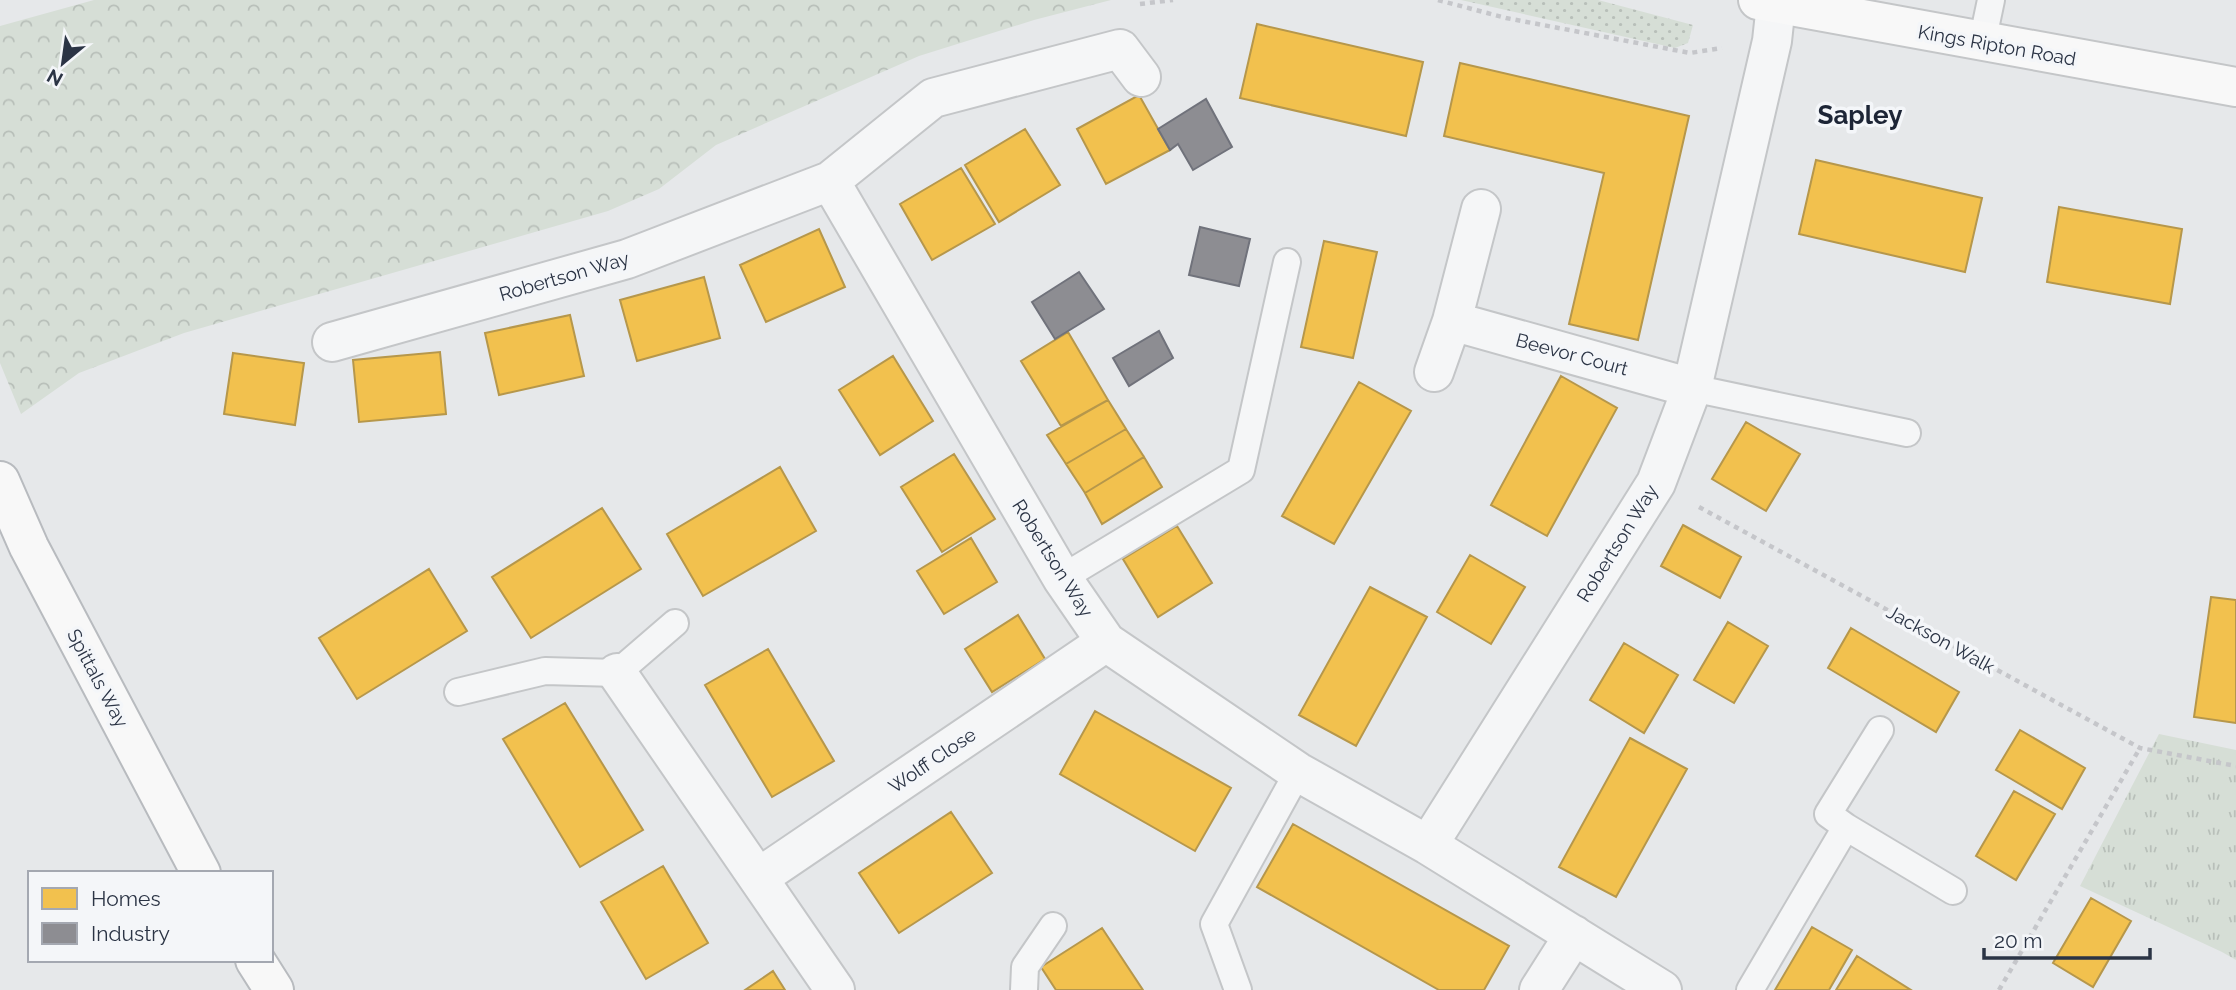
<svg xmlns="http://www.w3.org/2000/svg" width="2236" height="990" font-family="Raleway,sans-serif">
  <defs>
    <pattern id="grass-dots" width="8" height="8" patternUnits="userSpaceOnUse" patternTransform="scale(1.75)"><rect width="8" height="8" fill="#d6ded6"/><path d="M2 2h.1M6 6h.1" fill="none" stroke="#b8bfb9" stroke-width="1.8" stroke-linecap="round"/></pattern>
    <pattern id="forest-crowns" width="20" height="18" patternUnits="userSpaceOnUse" patternTransform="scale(1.75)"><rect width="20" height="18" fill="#d6ded6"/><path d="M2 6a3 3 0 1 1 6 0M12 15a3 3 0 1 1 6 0" fill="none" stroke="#b8bfb9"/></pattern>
    <pattern id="park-tufts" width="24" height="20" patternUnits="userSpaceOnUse" patternTransform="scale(1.75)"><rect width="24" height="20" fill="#d6ded6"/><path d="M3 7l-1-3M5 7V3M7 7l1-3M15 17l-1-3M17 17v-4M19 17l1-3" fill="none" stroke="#b8bfb9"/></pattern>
  </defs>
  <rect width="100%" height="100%" fill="#e6e8ea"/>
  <path fill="url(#grass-dots)" d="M1461,0H1598L1693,25L1688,43L1675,48Z"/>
  <path fill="url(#forest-crowns)" d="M94,0H1111L1034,20L919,56L716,145L659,189L608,211L184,333L79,373L21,414L0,363V26Z"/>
  <path fill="url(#park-tufts)" d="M2159,734L2236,750V960L2222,952L2080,886Z"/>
  <path fill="#f2c14e" stroke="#b6974b" stroke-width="2" d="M1257,24L1423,62L1406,136L1240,98Z
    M1460,63L1689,116L1638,340L1569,324L1604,173L1444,136Z
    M1139,95L1170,150L1106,184L1077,129Z
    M1025,129L1060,185L999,222L965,165Z
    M1816,160L1982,198L1965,272L1799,234Z
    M961,168L995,224L932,260L900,204Z
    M2059,207L2182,229L2170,304L2047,282Z
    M819,229L845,287L766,322L740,265Z
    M1324,241L1377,252L1353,358L1301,347Z
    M704,277L720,338L637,361L620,300Z
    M570,315L584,376L499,395L485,333Z
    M1068,332L1108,400L1061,426L1021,361Z
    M440,352L446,414L359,422L353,360Z
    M233,353L304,363L295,425L224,414Z
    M893,356L933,421L880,455L839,390Z
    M1561,376L1617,408L1547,536L1491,505Z
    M1359,382L1411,411L1334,544L1282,516Z
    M1108,400L1126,429L1066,464L1047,435Z
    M1746,422L1800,454L1766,511L1712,479Z
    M1126,429L1144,457L1085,493L1066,464Z
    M954,454L995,519L942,552L901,487Z
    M1144,457L1162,487L1102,524L1085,493Z
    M780,467L816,531L703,596L667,534Z
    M602,508L641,569L531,638L492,577Z
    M1683,525L1741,557L1720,598L1661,566Z
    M1177,526L1212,583L1158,617L1123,559Z
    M971,538L997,582L944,614L917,571Z
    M1470,555L1525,587L1491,644L1437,612Z
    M429,569L467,631L357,699L319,638Z
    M1370,587L1427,617L1356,746L1299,715Z
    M2211,597L2236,600V723L2194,717Z
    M1018,615L1045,659L992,692L965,649Z
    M1728,622L1768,646L1734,703L1694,680Z
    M1851,628L1959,692L1936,732L1828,668Z
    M1624,643L1678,675L1644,733L1590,700Z
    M768,649L834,761L772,797L705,685Z
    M565,703L643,830L580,867L503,739Z
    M1095,711L1231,788L1195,851L1060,774Z
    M2020,730L2085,768L2062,809L1996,770Z
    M1630,738L1687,769L1616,897L1559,867Z
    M2014,791L2055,814L2016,880L1976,856Z
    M951,812L992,873L899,933L859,873Z
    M1293,824L1509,946L1484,990H1439L1257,887Z
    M663,866L708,943L646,979L601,902Z
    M2091,898L2131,921L2093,987L2053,963Z
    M1812,927L1852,950L1829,990H1775Z
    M1102,928L1143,990H1056L1041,967Z
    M1857,956L1911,990H1836Z
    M773,971L785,990H745Z"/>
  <path fill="#8d8d92" stroke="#70727b" stroke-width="2" d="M1206,99L1232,147L1193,170L1178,144L1170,150L1158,129Z
    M1200,227L1250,239L1239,286L1189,275Z
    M1079,272L1104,309L1055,339L1032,302Z
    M1159,331L1173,358L1129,386L1113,358Z"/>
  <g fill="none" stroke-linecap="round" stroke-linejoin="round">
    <defs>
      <path id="lane" d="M1982,43L1991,0
        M1692,388L1907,433
        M1062,578L1241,470L1287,262
        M458,692L545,671L617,673L675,623
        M1880,730L1828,814L1846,827L1953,891
        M1024,990L1025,967L1053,926
        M1238,990L1214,924L1298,772
        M1750,990L1846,827"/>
      <path id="street" d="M830,181L1062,578L1106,642L1298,772L1428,845L1662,990
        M1452,321L1692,388
        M332,342L627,259L830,181L933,98L1120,49L1141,77
        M1434,372L1452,321L1481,209
        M617,673L835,990
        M1428,845L1656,483L1692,388L1772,41L1776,4
        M758,878L1106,642
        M1539,990L1574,935"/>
      <path id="secondary" d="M1758,0L2236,87"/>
      <path id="highway" d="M0,481L29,547L201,873
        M255,960L274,990"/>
    </defs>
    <use href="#lane" stroke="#c4c6c8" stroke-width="30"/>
    <use href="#street" stroke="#c4c6c8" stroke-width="42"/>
    <use href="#secondary" stroke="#c4c6c8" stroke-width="42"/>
    <use href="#highway" stroke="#b8bbbf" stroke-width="42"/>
    <path stroke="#c5c6ca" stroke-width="4.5" stroke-dasharray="5 5" stroke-linecap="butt" d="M1438,0L1506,18L1690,53L1722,48
      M1140,4L1173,0
      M1699,507L2140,748L2236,766
      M1999,990L2140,748"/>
    <use href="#lane" stroke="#f5f6f7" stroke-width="26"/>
    <use href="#street" stroke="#f5f6f7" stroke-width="38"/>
    <use href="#secondary" stroke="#f8f8f8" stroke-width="38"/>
    <use href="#highway" stroke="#f8f8f8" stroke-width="38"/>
  </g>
  <g text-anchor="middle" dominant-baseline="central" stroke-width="7" stroke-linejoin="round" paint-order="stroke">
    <g font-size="19" fill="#2b3445" stroke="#f4f6f9">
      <text transform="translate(1997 45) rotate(10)">Kings Ripton Road</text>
      <text transform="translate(564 276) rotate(-16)">Robertson Way</text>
      <text transform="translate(1572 354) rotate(15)">Beevor Court</text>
      <text transform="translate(1617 543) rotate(-58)">Robertson Way</text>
      <text transform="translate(1053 558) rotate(58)">Robertson Way</text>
      <text transform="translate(1941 639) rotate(29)">Jackson Walk</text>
      <text transform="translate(98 678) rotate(62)">Spittals Way</text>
      <text transform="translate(932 760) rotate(-34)">Wolff Close</text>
    </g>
    <g font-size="26" font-weight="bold" fill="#1d2536" stroke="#f4f6f9">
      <text x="1860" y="115">Sapley</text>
    </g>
  </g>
  <rect x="28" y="871" width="245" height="91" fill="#f4f6f9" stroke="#a4a8b1" stroke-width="2"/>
  <rect x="42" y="888" width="35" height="21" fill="#f2c14e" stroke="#a4a8b1" stroke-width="2"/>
  <text x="91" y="906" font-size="21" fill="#2b3445">Homes</text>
  <rect x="42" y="923" width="35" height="21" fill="#8d8d92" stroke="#a4a8b1" stroke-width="2"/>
  <text x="91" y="941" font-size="21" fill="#2b3445">Industry</text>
  <g transform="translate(63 63) rotate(209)" stroke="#f4f6f9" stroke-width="5" paint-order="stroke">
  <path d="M0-5L12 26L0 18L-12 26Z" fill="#2b3445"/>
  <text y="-10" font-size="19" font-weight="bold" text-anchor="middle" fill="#2b3445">N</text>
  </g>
  <path d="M1984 948v10h166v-10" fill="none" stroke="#2b3445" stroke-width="3.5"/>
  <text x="1994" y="948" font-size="21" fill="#2b3445" stroke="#f4f6f9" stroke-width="5" paint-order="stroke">20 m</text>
</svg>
